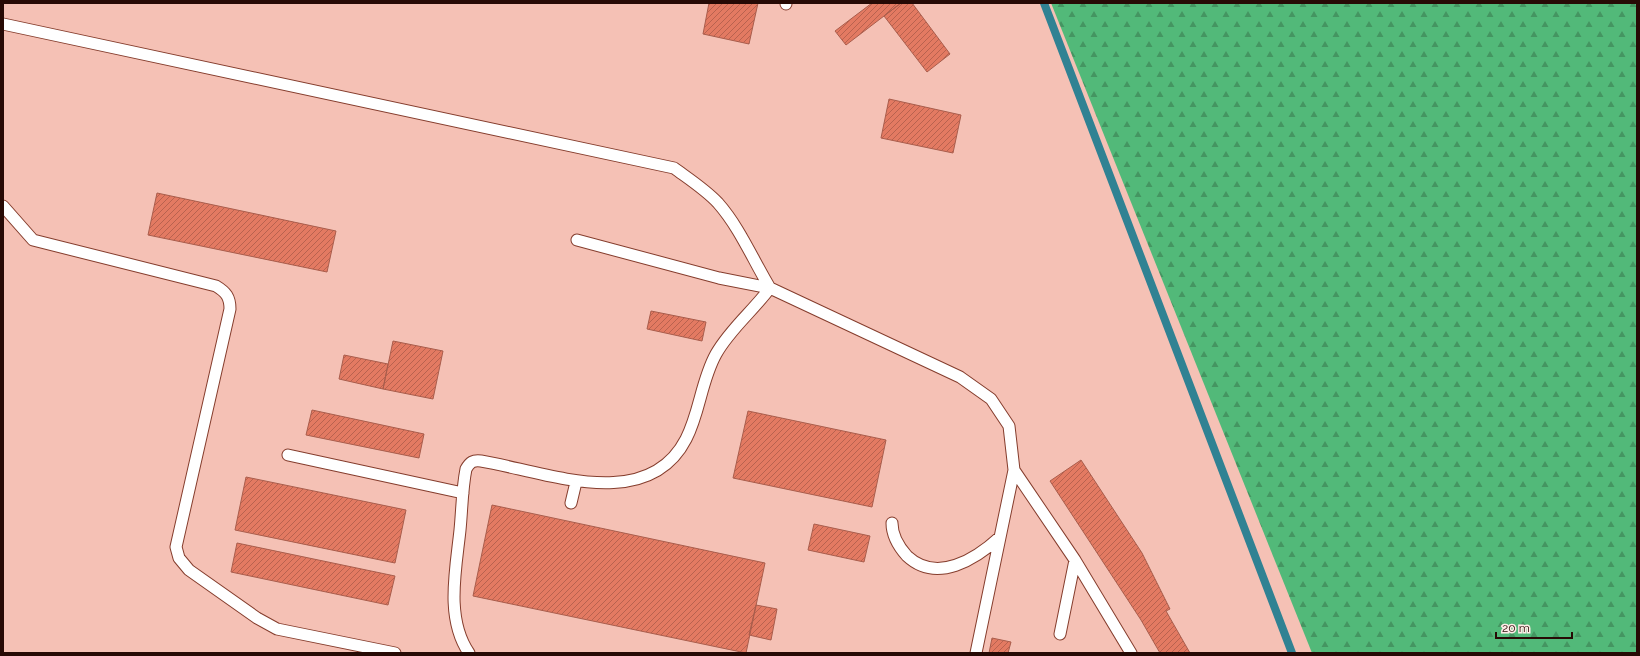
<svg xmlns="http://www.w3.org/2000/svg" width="1640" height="656" font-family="Raleway,sans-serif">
  <defs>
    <pattern id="forest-firs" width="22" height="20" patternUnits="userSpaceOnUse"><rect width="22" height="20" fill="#52b979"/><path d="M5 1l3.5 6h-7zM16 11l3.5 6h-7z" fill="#449561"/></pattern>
    <pattern id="building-hatch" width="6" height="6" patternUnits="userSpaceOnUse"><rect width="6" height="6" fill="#e37a62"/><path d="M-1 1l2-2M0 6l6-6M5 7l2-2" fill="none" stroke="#b8624f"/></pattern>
  </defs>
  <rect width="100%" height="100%" fill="#f5c1b5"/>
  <path fill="url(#forest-firs)" d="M1051,3H1637V653H1312Z"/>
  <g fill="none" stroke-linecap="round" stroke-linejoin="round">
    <path stroke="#308293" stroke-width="8" d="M1044,3L1292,653"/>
  </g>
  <path fill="url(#building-hatch)" stroke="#a95d4c" d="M709,3H758L749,44L703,34Z
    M872,3H901L846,45L835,31Z
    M901,3H912L950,54L927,72L884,16Z
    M889,99L961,115L953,153L881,138Z
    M157,193L336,231L327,272L148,235Z
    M651,311L706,322L702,341L647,329Z
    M393,341L443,351L433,399L383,389Z
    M344,355L388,364L383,389L339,379Z
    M312,410L424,434L419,458L306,435Z
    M748,411L886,440L872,507L733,478Z
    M1081,460L1142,553L1170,609L1166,611L1190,653H1160L1141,620L1050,481Z
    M246,477L406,510L395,563L235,530Z
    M492,505L765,563L746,653L473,596Z
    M814,524L870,536L864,562L808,550Z
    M237,543L395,576L388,605L231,572Z
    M756,605L777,609L771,640L749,635Z
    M992,638L1011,642L1008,653H989Z"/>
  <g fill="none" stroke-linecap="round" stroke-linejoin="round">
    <defs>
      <path id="service" d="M786,4V3
        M3,24L674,168C689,179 706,190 718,203C740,228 753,260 770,288C753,311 730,329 716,354C701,381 700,412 686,439C647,515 543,471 481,461C473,460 470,462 466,469C462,489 462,510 460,530C456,569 445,618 469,653
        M3,206L33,240L216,286C226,292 230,297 230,309L176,547L179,558L189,570L257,618L277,629L395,653
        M577,240L719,278L770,288L960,377L991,399L1009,426L1014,470L976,653
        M288,455L463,493
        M1014,470L1075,560L1131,653
        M571,503L576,482
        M892,523C892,536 898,546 907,556C937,584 976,559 1000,537
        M1060,634L1075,560"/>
    </defs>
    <use href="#service" stroke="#853d2d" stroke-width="13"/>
    <use href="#service" stroke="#fff" stroke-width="11"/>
  </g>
  <rect width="1640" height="656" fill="none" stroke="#270a05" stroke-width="8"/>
  <path d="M1496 632v6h76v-6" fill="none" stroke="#270a05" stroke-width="2"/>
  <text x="1502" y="632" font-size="12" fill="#270a05" stroke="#feece7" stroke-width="3" paint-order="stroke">20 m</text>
</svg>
